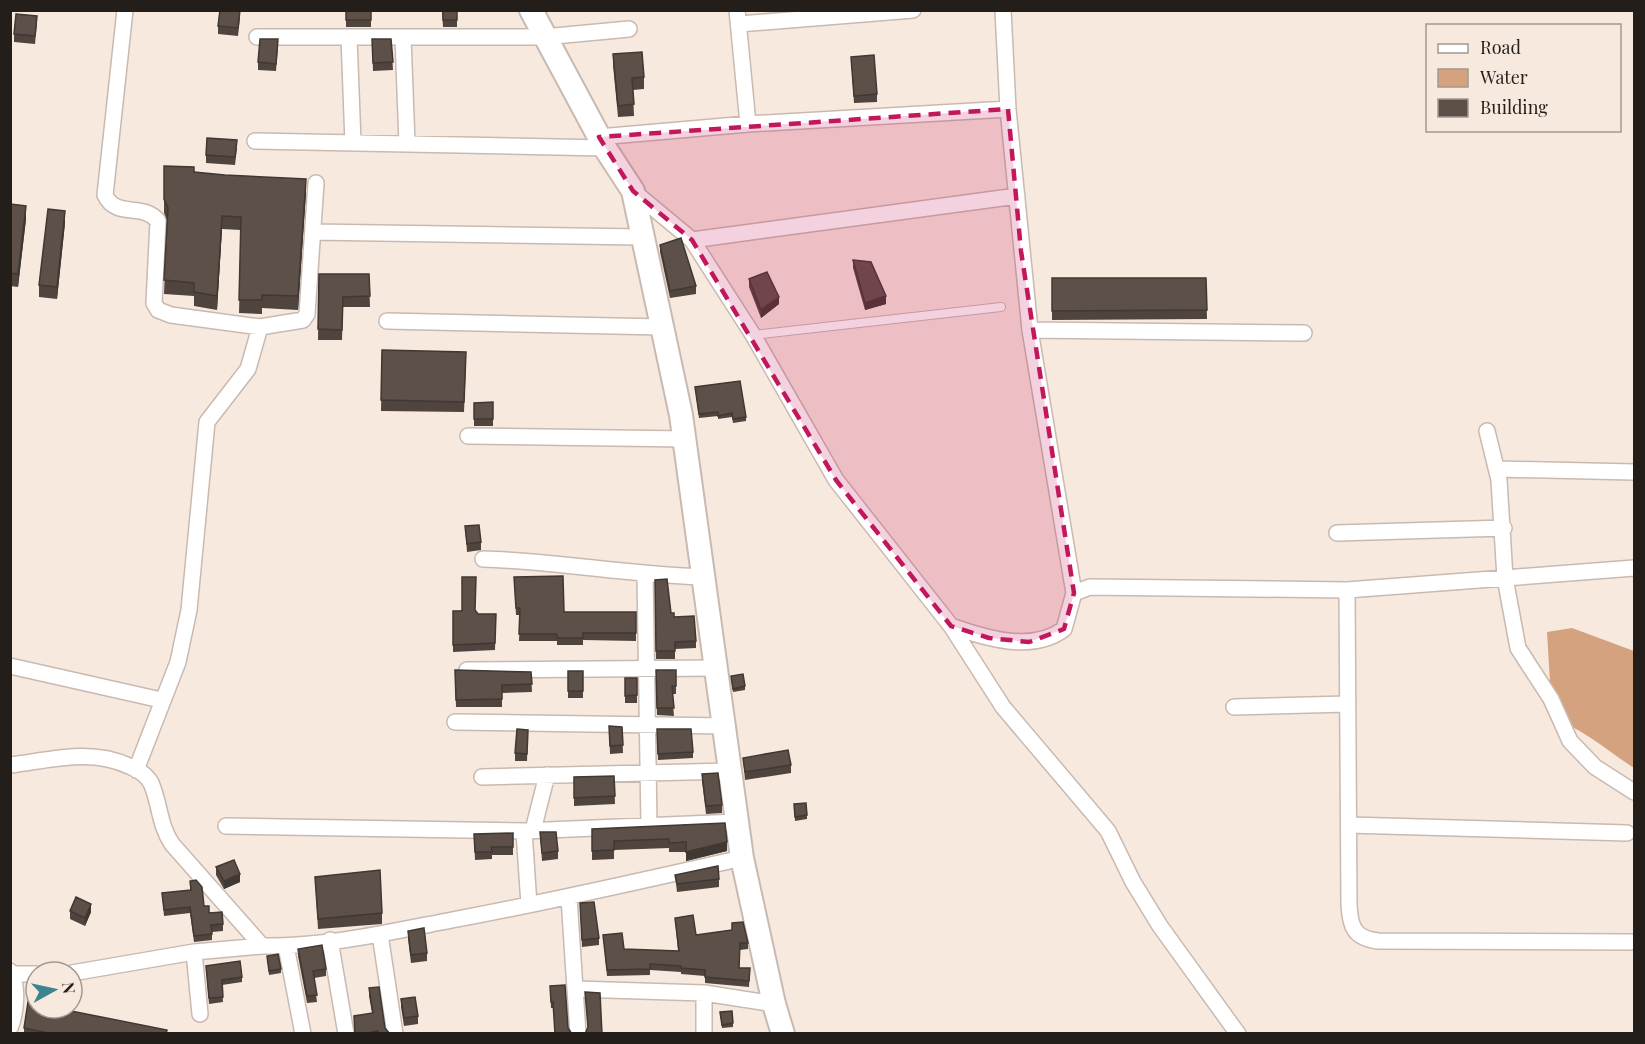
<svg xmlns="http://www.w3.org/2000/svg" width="1645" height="1044" font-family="'Playfair Display',serif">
  <rect width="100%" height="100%" fill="#f8e9df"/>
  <path fill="#d4a27f" d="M1572,628L1634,651V768C1609,752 1587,732 1559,721L1551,699L1547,632Z"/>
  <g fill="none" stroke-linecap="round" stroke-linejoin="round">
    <defs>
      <path id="lane" d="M753,335L1001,307"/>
      <path id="street" d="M125,10L105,195C116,219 143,202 158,221L154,303L158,310L171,315L260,327L303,320L307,314L316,183
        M737,10L748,124
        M739,24L913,10
        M257,37H544L629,29
        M349,37L353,143
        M403,37L407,144
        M599,137L748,124L1008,109
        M255,141L605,148
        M633,191L692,240L753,335L836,480L951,626L1003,707L1108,831L1133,882L1160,926L1238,1034
        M313,232L641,237
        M692,240L1017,196
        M387,321L661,327
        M1030,330L1304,333
        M1487,431L1499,480L1505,578L1634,568
        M468,436L685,439
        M1497,469L1634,472
        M1337,533L1504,528
        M483,559C557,561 630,575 704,577
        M645,575L649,826
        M1347,590L1349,904C1350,927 1354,938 1378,941L1631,942
        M1074,593L1090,587L1347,590L1505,578L1518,648L1551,699L1570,741L1595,767L1634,792
        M951,626C985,638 1032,653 1064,629L1074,593L1030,330L1008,109L1003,10
        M10,666L161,700
        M467,670L716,668
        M1234,707L1347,704
        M455,722L724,726
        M10,765C51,760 91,748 129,766C138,770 146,774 151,783C160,803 159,825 172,844L262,946C325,947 390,932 452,920C549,902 645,880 742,858
        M136,770L178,662L189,610L207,422L248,369L260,327
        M482,777L730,771
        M1349,825L1627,833
        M226,826L524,831L737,822
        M533,830L547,775
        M524,831L529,905
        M569,898L578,1034
        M380,934L395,1034
        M330,940L346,1034
        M286,946L303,1034
        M10,971C19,985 16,1014 10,1028
        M72,973L194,952
        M13,974H36
        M576,989L704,993L774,1004
        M200,1014L194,952L262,946
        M704,1034V993"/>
      <path id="secondary" d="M531,10L605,148L633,191L681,415L742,858L774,1004L783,1034"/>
    </defs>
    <use href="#lane" stroke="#c8bab1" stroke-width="10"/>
    <use href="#street" stroke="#c8bab1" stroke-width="18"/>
    <use href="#secondary" stroke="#c8bab1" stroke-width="26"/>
    <use href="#lane" stroke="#fff" stroke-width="8"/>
    <use href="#street" stroke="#fff" stroke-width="15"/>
    <use href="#secondary" stroke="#fff" stroke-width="22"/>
  </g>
  <path fill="#4f453e" d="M346,10H371V27H346Z
    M442,10H457V27H443Z
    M240,18L238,36L218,34V26Z
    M37,23L35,44L14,42V34Z
    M372,39H391L393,70L373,71Z
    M278,47L276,71L258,70V62Z
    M613,54L644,77V89L633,90L634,116L618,117L613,65Z
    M851,57L877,94V102L854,103Z
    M237,148L235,165L206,163V155Z
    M164,166L306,192L298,310L262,308V314L239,313L241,230L222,229L217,310L194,306V296L164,294L167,220L164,213Z
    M10,204L26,219L18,287L10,286Z
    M65,223L57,299L39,297V285Z
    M660,245L696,286V294L670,298L660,252Z
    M853,260L886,304L865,310L853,268Z
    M319,274H369L370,307H343L342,340H318Z
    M1052,278H1206L1207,319L1052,320Z
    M749,279L779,304L761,318L749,287Z
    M382,350L466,363L464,412L381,411Z
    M695,387L746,417V421L733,423L732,417L718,419V416L699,418Z
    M493,402V426H474V403Z
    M465,526L481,542V550L467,552Z
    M514,577L564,612L636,633V641L583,640V645H557V641H519L520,615H516Z
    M655,580L671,613L696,641V648L675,649V659H656Z
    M475,610L478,614H496L495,650L453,652V611Z
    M455,670L531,672L532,692L502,693V707H456Z
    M656,670H676V694H672L674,716L657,715Z
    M568,671H583V698H568Z
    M731,676L745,686V690L733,692Z
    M625,678H637V703H625Z
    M609,726L622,727L623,753L610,754Z
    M657,729L693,752V758L658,760Z
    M528,730L527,761H515V753Z
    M743,758L791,765V773L745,780Z
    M702,774L722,805V813L706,814L702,781Z
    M614,776L615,804L574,806V777Z
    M794,804L807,815V819L795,821Z
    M725,823L727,851L686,861V852H669V848L614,850V859L592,860V829Z
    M540,832L558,851V859L542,861Z
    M513,833V855H492V859L475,860L474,834Z
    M216,867L240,882L224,889L216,875Z
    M675,875L719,879V887L677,892Z
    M315,877L382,913V924L318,929Z
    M190,881L204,906L209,913L223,924V931L212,932V940L194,942L190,913L164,916L162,893L190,890Z
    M580,903L599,938V945L582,947Z
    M70,911L91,912L85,926L70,919Z
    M675,918L696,935L732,930V923L748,943V949L740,950L739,968H750L749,987L705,983V976L681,974V972L650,970V975L607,976L603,935L624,949L678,951Z
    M408,931L427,953V961L411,963L408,939Z
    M298,949L326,969V976L314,978L317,1002L307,1003L298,956Z
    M267,956L281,969V973L269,975Z
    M206,966L242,977V982L222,985L223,1002L209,1004Z
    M550,986L568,1028L553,1008H551Z
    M369,988L385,1028L390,1034H355L354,1016L372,1013L369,996Z
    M401,999L418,1016V1024L404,1026L401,1007Z
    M720,1012L733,1023V1027L722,1028Z
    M24,1028L167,1034H24Z"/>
  <path fill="#403832" d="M306,179V192L298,310V296Z
    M26,206V219L18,287V274Z
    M65,211V223L57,299V287Z
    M222,216V229L217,310V296Z
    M886,296V304L865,310V303Z
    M779,297V304L761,318V310Z
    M727,842V851L686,861V852Z
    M240,874V882L224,889V881Z
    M91,904V912L85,926V918Z"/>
  <path fill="#5c5048" stroke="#403832" stroke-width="1.5" d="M220,10H240L238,28L218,26Z
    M346,10H371V20H346Z
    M443,10H457V20H443Z
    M16,14L37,16L35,36L14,34Z
    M260,39H278L276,64L258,62Z
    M372,39H391L393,62L373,63Z
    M642,52L644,77L632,78L634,104L618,106L613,54Z
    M874,55L877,94L854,96L851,57Z
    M207,138L237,140L235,157L206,155Z
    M164,166L194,167V172L225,175L306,179L298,296L262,295V300H239L241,217L222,216L217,296L194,292V283L164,280L168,208L164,199Z
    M10,204L26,206L18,274L10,273Z
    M48,209L65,211L57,287L39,285Z
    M681,238L696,286L670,291L660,245Z
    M853,260L871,262L886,296L865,303Z
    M767,272L779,297L761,310L749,279Z
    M319,274H369L370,296L343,297L342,330L318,329Z
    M1052,278H1206L1207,310L1052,311Z
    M382,350L466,352L464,402L381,400Z
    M740,381L746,417L733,419L732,413L718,416V412L699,414L695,387Z
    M493,402V419H474V403Z
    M479,525L481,542L467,544L465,526Z
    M563,576L564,612H636V633H583V638H557V634H519L520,608H516L514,577Z
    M462,577H476L475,610L478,614H496L495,643L453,645V611H462Z
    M667,579L671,613H674V617L694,616L696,641L675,642V651H656L655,580Z
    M455,670L531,672L532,684L502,685V699L456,700Z
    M656,670H676V686H672L674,708H657Z
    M568,671H583V691H568Z
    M743,674L745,686L733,689L731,676Z
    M625,678H637V695L625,696Z
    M609,726L622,727L623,745L610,746Z
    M517,729L528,730L527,754L515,753Z
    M657,729H691L693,752L658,754Z
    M788,750L791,765L745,772L743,758Z
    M718,773L722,805L706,806L702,774Z
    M614,776L615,796L574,798V777Z
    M806,803L807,815L795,817L794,804Z
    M725,823L727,842L686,852V842L669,843V839L614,841V850L592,851V829Z
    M540,832H556L558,851L542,853Z
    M513,833V847H491L492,852H475L474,834Z
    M234,860L240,874L224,881L216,867Z
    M718,866L719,879L677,884L675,875Z
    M380,870L382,913L318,919L315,877Z
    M196,880L202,887L204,906H209V913L222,912L223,924L211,925L212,934L194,936L190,907L164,910L162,893L191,890L190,881Z
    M76,897L91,904L85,918L70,911Z
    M594,902L599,938L582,940L580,903Z
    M693,915L696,935L732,930V923L743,922L748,943H740L739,968H750L749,981L705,977V970L681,968V966L650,964V969L607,970L603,935L622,933L624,949L679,951L675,918Z
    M424,928L427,953L411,955L408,931Z
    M322,945L326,969L313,971L317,995L307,996L298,949Z
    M278,954L281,969L269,971L267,956Z
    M240,961L242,977L222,980L223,997L209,998L206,966Z
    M565,985L568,1028L572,1034H555L553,1002H551L550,986Z
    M379,987L385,1028L390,1034H378V1031L363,1034H355L354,1016L373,1013L369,988Z
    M585,992L600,993L602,1034H585L588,1027Z
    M415,997L418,1016L404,1018L401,999Z
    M28,1002L36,1004V1008H56L167,1030L166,1034H53L24,1028Z
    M732,1011L733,1023L722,1025L720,1012Z"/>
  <path fill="#c2185b" fill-opacity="0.2" stroke="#c2185b" stroke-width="4.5" stroke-dasharray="12 8" stroke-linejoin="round" d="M1008,109L1021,251L1074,593L1064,629L1029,642L989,638L951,626L836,480L692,240L633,191L599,137Z"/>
  <rect width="1645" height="1044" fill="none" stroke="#231e1a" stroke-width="24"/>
  <rect x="1426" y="24" width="195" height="108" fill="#f8e9df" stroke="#a39890" stroke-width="1.5"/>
  <rect x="1438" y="44" width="30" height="9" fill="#ffffff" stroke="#a39890" stroke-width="1.5"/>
  <text x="1480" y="54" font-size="18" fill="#231e1a">Road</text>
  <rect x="1438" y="69" width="30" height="18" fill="#d4a27f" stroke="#a39890" stroke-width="1.5"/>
  <text x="1480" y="84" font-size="18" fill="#231e1a">Water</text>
  <rect x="1438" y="99" width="30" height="18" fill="#5c5048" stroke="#a39890" stroke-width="1.5"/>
  <text x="1480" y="114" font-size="18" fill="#231e1a">Building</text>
  <g transform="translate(54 990) rotate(82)"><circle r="28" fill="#f8e9df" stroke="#a39890" stroke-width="1.5"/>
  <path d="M0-4.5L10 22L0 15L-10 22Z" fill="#3d848d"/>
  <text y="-9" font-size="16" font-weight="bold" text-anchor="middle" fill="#231e1a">N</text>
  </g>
</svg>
